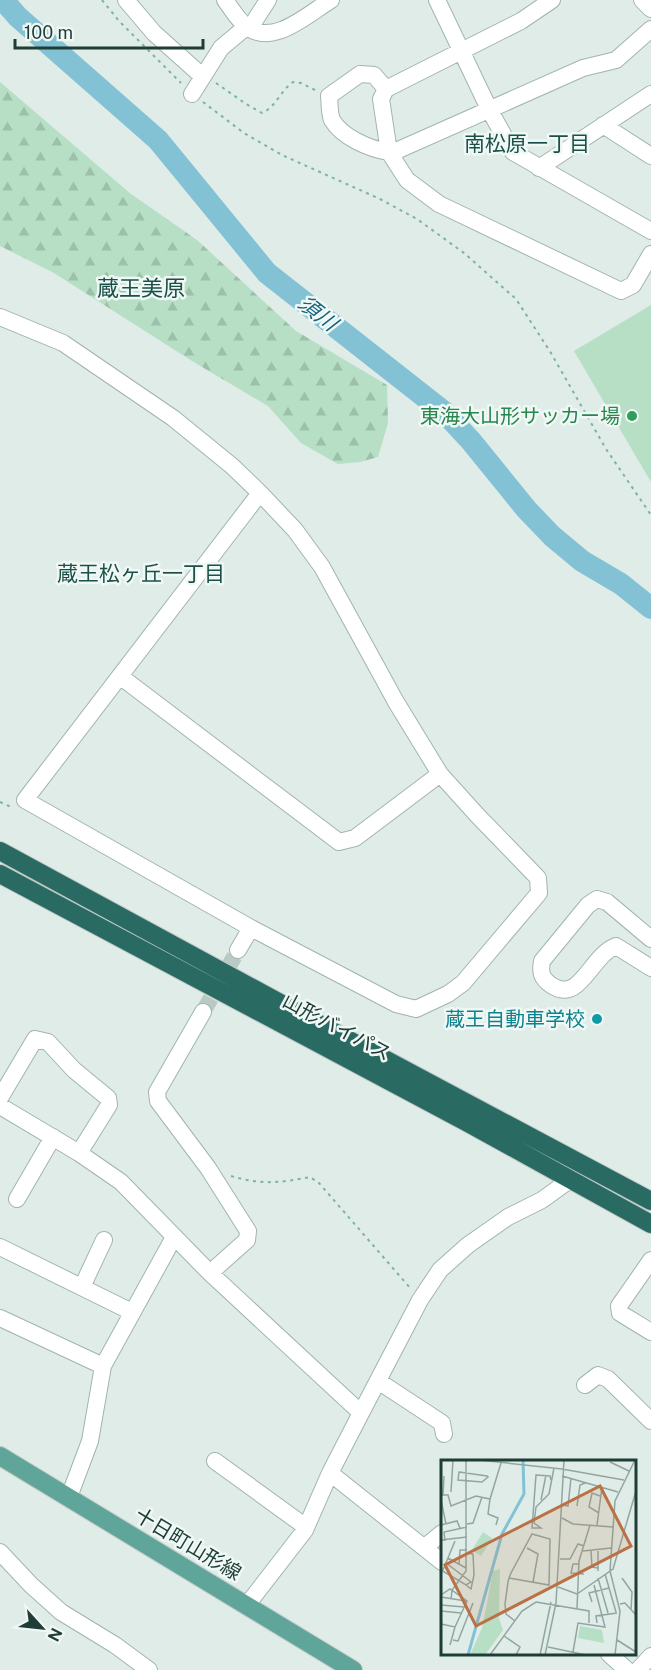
<svg xmlns="http://www.w3.org/2000/svg" width="651" height="1670" font-family="'Public Sans','Noto Sans JP',sans-serif">
  <defs>
    <pattern id="forest-firs" width="22" height="20" patternUnits="userSpaceOnUse" patternTransform="scale(1.5)"><rect width="22" height="20" fill="#b6dfc5"/><path d="M5 1l3.5 6h-7zM16 11l3.5 6h-7z" fill="#9cc0aa"/></pattern>
  </defs>
  <rect width="100%" height="100%" fill="#dfece7"/>
  <path fill="#b6dfc5" d="M651,305V482L574,351Z"/>
  <path fill="url(#forest-firs)" d="M0,82L131,194L197,240L296,331L387,385L388,423L378,457L360,462L338,464L301,443L268,406L192,361L54,273L0,246Z"/>
  <g fill="none" stroke-linecap="round" stroke-linejoin="round">
    <path stroke="#83c1d5" stroke-width="22" d="M3,0L18,17L158,140L267,273L444,412L471,441L527,510L552,536L582,561L621,584L651,608"/>
    <path stroke="#b9c9c4" stroke-width="16" stroke-dasharray="16 8" stroke-linecap="butt" d="M203,1012L238,950"/>
    <defs>
      <path id="minor" d="M126,0L154,33L202,76
        M225,0C231,8 238,20 246,26C272,48 308,14 331,0
        M437,0L490,111L513,152L651,231
        M552,0L521,21L386,89L381,99L389,152L396,151L583,68L616,60L651,29
        M642,0L651,9
        M250,28L268,0
        M386,89L374,75L360,74L329,96C330,104 329,113 332,120C342,137 369,149 389,152L407,180L439,204L621,291L633,285L651,254
        M192,94L221,48L246,27
        M603,125L651,156
        M539,168L651,94
        M0,317L63,343L173,418L232,466L260,493L295,530L322,567L396,702L440,774L477,815L538,878L539,893L463,983L448,994L416,1009L396,1004L251,928L25,800L260,493
        M121,677L339,842L355,838L440,774
        M651,939L607,902L597,899L588,905L542,961C540,972 541,978 551,985C580,1005 590,956 616,946L651,968
        M238,950L251,928
        M203,1012L157,1092L158,1101L208,1168L248,1231L247,1240L210,1273
        M0,1098L35,1039L48,1042L74,1070L108,1098L109,1105L79,1153
        M0,1106L79,1153L121,1182L210,1273L361,1413
        M17,1199L53,1137
        M0,1247L132,1312
        M651,1260L619,1306L620,1313L651,1332
        M82,1287L104,1240
        M0,1318L103,1366
        M378,1381L442,1423L444,1434
        M585,1385L598,1375L608,1379L651,1421
        M215,1461L306,1527
        M330,1473L442,1562
        M69,1497L90,1441L103,1366L174,1237
        M425,1547L442,1533
        M0,1552L31,1585L61,1612L115,1645L149,1670
        M247,1605L305,1530L330,1473L361,1413L420,1300L440,1270L468,1245L508,1217L542,1200L571,1179
        M609,1654L627,1670
        M638,1670L651,1656"/>
      <path id="major" d="M0,1456L353,1670"/>
      <path id="highway" d="M0,851L304,1016L651,1201
        M0,874L468,1123L651,1224"/>
    </defs>
    <use href="#minor" stroke="#a2b4af" stroke-width="18"/>
    <use href="#major" stroke="#c0c9c7" stroke-width="20"/>
    <use href="#highway" stroke="#c0c9c7" stroke-width="20"/>
    <path stroke="#7db2a6" stroke-width="2" stroke-dasharray="3 4.5" stroke-linecap="butt" d="M102,0L119,21L181,83
      M216,83L246,104L262,113C276,107 281,90 293,82L301,83L315,90
      M203,102L244,133L282,155L380,199L417,219L464,253L516,299L551,353L606,449L651,515
      M0,802L9,806L11,805
      M231,1176C261,1185 280,1183 310,1177L319,1183L411,1289"/>
    <use href="#minor" stroke="#fff" stroke-width="16"/>
    <use href="#major" stroke="#60a599" stroke-width="18"/>
    <use href="#highway" stroke="#296b63" stroke-width="18"/>
  </g>
  <circle fill="#2e9e5b" stroke="#f0f8f5" stroke-width="2" cx="632" cy="416" r="6"/>
  <circle fill="#0f9aa8" stroke="#f0f8f5" stroke-width="2" cx="597" cy="1019" r="6"/>
  <g text-anchor="middle" dominant-baseline="central" stroke-width="5" stroke-linejoin="round" paint-order="stroke">
    <g font-size="20" fill="#27864d" stroke="#f0f8f5" text-anchor="end">
      <text x="620" y="416">東海大山形サッカー場</text>
    </g>
    <g font-size="20" fill="#0d838f" stroke="#f0f8f5" text-anchor="end">
      <text x="585" y="1019">蔵王自動車学校</text>
    </g>
    <g font-size="20" fill="#1f3d37" stroke="#f0f8f5">
      <text transform="translate(337 1027) rotate(28)">山形バイパス</text>
      <text transform="translate(188 1544) rotate(31)">十日町山形線</text>
    </g>
    <g font-size="21" fill="#1a5048" stroke="#f0f8f5">
      <text x="527" y="143">南松原一丁目</text>
      <text x="141" y="573">蔵王松ヶ丘一丁目</text>
    </g>
    <g font-size="21" font-style="italic" fill="#15637d" stroke="#f0f8f5">
      <text transform="translate(318 313) rotate(38)">須川</text>
    </g>
    <g font-size="22" fill="#1a5048" stroke="#f0f8f5">
      <text x="141" y="288">蔵王美原</text>
    </g>
  </g>
  <g transform="translate(441 1460)">
    <rect width="195" height="195" fill="#dfece7"/>
    <path d="M42,72L51,78L40,96L31,90Z" fill="#b6dfc5"/>
    <path d="M59,109L58,158L62,170L44,195H29L41,168L52,111Z" fill="#b6dfc5"/>
    <path d="M139,166L161,170L163,183L137,178Z" fill="#b6dfc5"/>
    <path fill="none" stroke="#83c1d5" stroke-width="3" d="M27,195L61,74L83,34L82,0"/>
    <path fill="none" stroke="#92a6a1" stroke-width="1.5" d="M38,0L121,9M169,2L188,11M121,9L183,20M18,12L46,16L47,17L41,22L17,20ZM121,16L177,32M110,20L109,16L95,15L91,68H100L93,63L95,47L108,34L113,8M10,32L12,0M0,35H7L10,46L35,36L49,39L60,3M2,35L3,16M49,39L47,54L57,58L55,65M0,40L5,64M100,40L105,15M122,45L127,46L130,18M136,46L139,25L144,23M158,53L148,47L151,33L159,36M121,58L132,64L172,67M26,64L32,63L41,37M0,65L16,61L19,68M156,65L161,27M0,80L26,77M4,81L3,72L26,67M86,88L97,94L92,122M142,91L170,88M150,91L151,107L157,108M157,91V111M7,98L25,108M119,99H129L137,84L143,86M18,104L19,90H26M138,104H132L130,113L143,114M0,110L25,125L30,122L5,103M2,110L14,81M164,114L175,152M68,118L108,125L109,79L91,74L70,113L68,118L67,122L64,144L65,154L74,161M157,118L167,153M181,118L191,132L190,150M25,125L30,129L33,115L32,94L25,93M117,127L136,134L172,109L195,31M0,135L9,129L26,141L14,167L0,164M0,137L25,141M10,140L11,130L25,111V0M151,142L148,133L168,128M179,144L184,143L195,155M0,145L23,147M136,148L138,101L149,65M0,151L20,153M156,163L155,156L176,153M63,176L79,187L75,195M12,180L17,181L32,143M176,180L195,192M9,185L14,167M107,187L145,195M132,192L137,163L164,167L153,125M49,195L81,151L95,142L148,151V163M99,195L110,142M104,195L115,143L123,0M174,195L179,151L169,111L174,41L194,0"/>
    <path fill="#ba7146" fill-opacity="0.15" stroke="#ba7146" stroke-width="3" d="M159,26L190,86L35,166L4,105Z"/>
    <rect width="195" height="195" fill="none" stroke="#1f3d37" stroke-width="3"/>
  </g>
  <g transform="translate(42 1628) rotate(117)" stroke="#f0f8f5" stroke-width="4.5" paint-order="stroke">
  <path d="M0-4.5L10 22L0 15L-10 22Z" fill="#1f3d37"/>
  <text y="-9" font-size="16" font-weight="bold" text-anchor="middle" fill="#1f3d37">N</text>
  </g>
  <path d="M15 39v9h188v-9" fill="none" stroke="#1f3d37" stroke-width="3"/>
  <text x="24" y="39" font-size="18" fill="#1f3d37" stroke="#f0f8f5" stroke-width="4.5" paint-order="stroke">100 m</text>
</svg>
